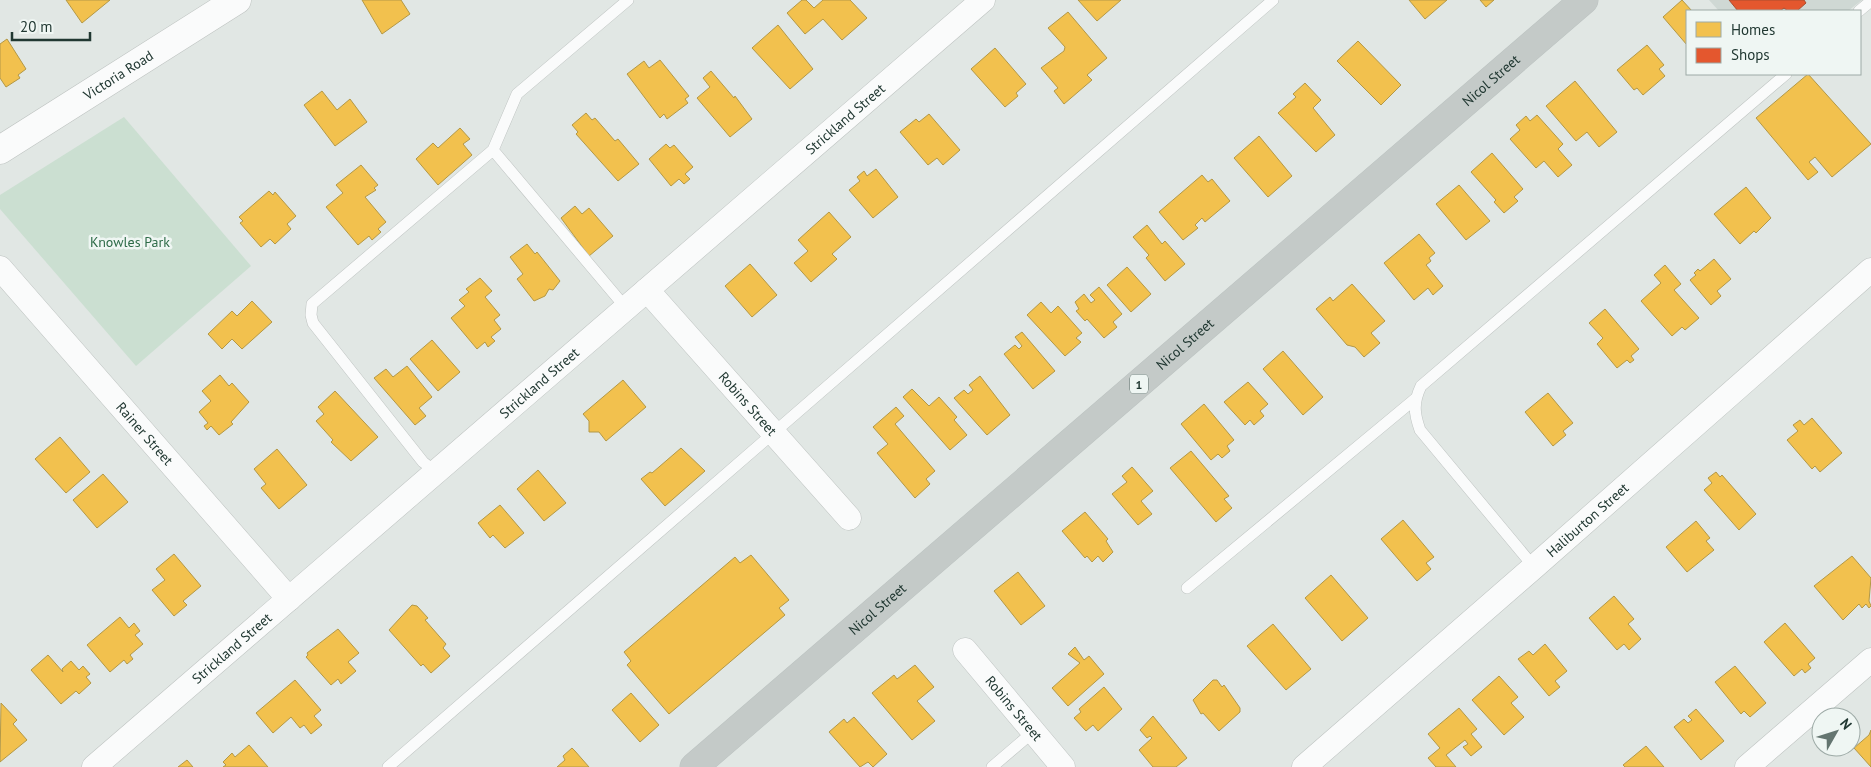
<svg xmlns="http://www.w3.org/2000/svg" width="1871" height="767" font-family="'PT Sans',sans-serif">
  <rect width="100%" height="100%" fill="#e1e7e4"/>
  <path fill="#cfd8d4" d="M1709,0H1862L1848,11H1719Z"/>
  <path fill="#cbdfd1" d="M124,117L251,266L136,366L0,209V195Z"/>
  <path fill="#f2c14e" stroke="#b39846" d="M66,0H110L82,23Z
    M362,0H401L410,14L382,34Z
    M802,0H806L814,8L823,0H850L867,18L842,40L823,19L805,34L787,13Z
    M1078,0H1121L1097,21Z
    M1409,0H1447L1425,19Z
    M1480,0H1494L1486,7Z
    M1682,0L1692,11H1687V45L1663,17Z
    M1068,12L1107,58L1087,75L1092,80L1064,104L1054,91L1058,88L1041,68L1064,51L1065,47L1048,28Z
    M778,25L813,69L790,89L752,48Z
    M7,39L26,69L18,75L20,78L6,87L0,78V44Z
    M1358,41L1401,85L1381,105L1337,61Z
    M1647,45L1664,65L1659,69L1665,76L1643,95L1637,88L1634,90L1617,70Z
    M995,48L1026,84L1016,93L1018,96L1005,107L971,69Z
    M660,60L689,96L685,99L688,103L667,119L664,114L660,118L627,74L644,61L649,68Z
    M711,71L734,98L735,96L752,119L730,137L697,98L710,87L703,78Z
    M1808,74L1871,144L1832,177L1815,157L1809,162L1818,172L1808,180L1756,118Z
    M1575,81L1617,132L1599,147L1587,132L1576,141L1546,106Z
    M1305,83L1321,100L1313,108L1335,135L1316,152L1278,113L1296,97L1293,94Z
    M322,91L337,110L350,99L367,122L335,146L304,105Z
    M586,113L592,120L595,118L615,141L618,139L639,164L618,181L576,134L578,132L572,125Z
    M929,114L960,150L943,165L937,158L928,165L900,132L916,119L919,122Z
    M1537,115L1563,144L1558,149L1572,165L1558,177L1544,161L1536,168L1510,139L1520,130L1516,125L1526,116L1530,121Z
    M460,128L470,139L463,144L472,155L438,185L416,159L433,143L438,148Z
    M1259,136L1292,176L1268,197L1234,158Z
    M666,144L670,148L674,145L693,167L685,174L690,179L684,184L679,179L671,186L649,159Z
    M1492,153L1523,189L1514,197L1518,201L1504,213L1494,202L1496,200L1471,172Z
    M361,165L378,185L374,188L376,190L365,197L386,222L378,229L381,232L372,240L369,236L358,245L326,207L343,193L336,185Z
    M876,169L898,197L873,218L849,190L860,181L857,177L864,171L867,176Z
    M1202,175L1208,182L1212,179L1230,201L1205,222L1202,218L1195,225L1198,228L1183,240L1159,212Z
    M1459,185L1490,221L1466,240L1436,204Z
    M1746,187L1771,218L1756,233L1754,231L1740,244L1714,214Z
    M269,191L273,195L275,192L296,216L287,224L291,229L275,244L270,239L261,247L240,223L243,221L239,217Z
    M575,206L582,214L589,208L613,236L589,256L561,218Z
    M829,212L851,237L832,254L837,259L811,282L794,263L808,251L798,240Z
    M1147,225L1162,244L1165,241L1185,264L1165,281L1146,258L1149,255L1133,237Z
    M1419,234L1435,253L1429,258L1431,261L1426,265L1443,286L1433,295L1428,288L1414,300L1384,263Z
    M527,244L535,254L537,252L560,281L553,290L549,289L545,296L534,301L517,279L523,274L510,257Z
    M1714,259L1731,279L1717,291L1721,296L1711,305L1690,280L1696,275L1694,273L1698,269L1700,271Z
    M750,264L777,295L752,317L725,286Z
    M1665,265L1681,284L1674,290L1699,318L1685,330L1682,327L1672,336L1641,301L1661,283L1654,275Z
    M1127,267L1151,294L1131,312L1107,285Z
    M480,278L492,291L485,297L500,315L494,320L501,329L491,337L495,341L488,347L485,342L477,349L451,318L465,306L459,300L469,292L466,289Z
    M1352,284L1385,321L1371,333L1380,343L1364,357L1355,347L1347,345L1316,309L1330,297L1333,301Z
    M1099,287L1122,314L1113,322L1117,327L1104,338L1087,319L1085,321L1076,311L1079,309L1075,302L1084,294L1091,303L1095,300L1090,295Z
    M252,301L272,322L242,349L232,339L222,349L208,334L232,311L237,316Z
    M1041,302L1051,313L1058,306L1082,333L1076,338L1081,342L1065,356L1027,315Z
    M1605,309L1639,349L1631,356L1634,360L1630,363L1627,360L1617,368L1597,344L1603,338L1589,323Z
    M1022,332L1055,371L1033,389L1004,354L1015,345L1019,349L1022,346L1015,337Z
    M432,340L460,372L438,391L410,359Z
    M1283,351L1323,397L1303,415L1263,369Z
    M407,366L432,397L419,408L426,416L415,425L374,378L386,369L393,377Z
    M220,375L229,386L232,383L249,402L231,422L233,424L219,435L211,426L207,430L204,426L208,423L199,412L211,401L202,391Z
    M980,376L1010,415L987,435L954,398L964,390L968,394L973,390L969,385Z
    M623,380L646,407L606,441L599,432H589V421L583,414Z
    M1248,382L1268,404L1260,411L1264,416L1254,425L1250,420L1245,425L1224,402Z
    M912,389L929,406L939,397L957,417L954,420L967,435L950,450L903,397Z
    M335,391L378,437L351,461L331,442L333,440L316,421L324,414L318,407Z
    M1548,393L1573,423L1563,431L1566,435L1553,446L1525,412Z
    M1204,404L1234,440L1227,446L1230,451L1222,458L1218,454L1211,460L1181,424Z
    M896,407L904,416L895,424L935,471L926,479L930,484L915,498L877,453L888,444L873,427Z
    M1812,418L1842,453L1820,472L1815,466L1812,469L1787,440L1798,431L1793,425L1800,420L1804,425Z
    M60,437L90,472L66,493L35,459Z
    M681,448L705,471L665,506L641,479L650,472L652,473Z
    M277,449L307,485L279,509L261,488L266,484L254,469Z
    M1191,451L1229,496L1224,499L1232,508L1216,522L1170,468Z
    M1132,467L1153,491L1141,501L1152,514L1138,525L1112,494L1127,482L1122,476Z
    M538,470L566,503L544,521L517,489Z
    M1716,472L1720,477L1722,475L1756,514L1739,530L1704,490L1712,483L1708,478Z
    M103,474L128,502L97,528L73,500Z
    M500,505L524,533L505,548L493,535L490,538L478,523Z
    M1085,512L1108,539L1106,541L1113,552L1103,562L1098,556L1092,562L1087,556L1085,558L1062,531Z
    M1403,520L1434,557L1426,563L1431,569L1417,581L1381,539Z
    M1696,521L1710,538L1706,541L1714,550L1687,572L1666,547Z
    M174,554L201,586L183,601L187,605L174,616L152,590L165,580L156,569Z
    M751,555L789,600L779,608L785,615L669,714L627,665L631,661L624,652L735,557L740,563Z
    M1852,556L1871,578L1869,601L1871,606L1869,608L1866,604L1862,608L1859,604L1843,620L1814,586Z
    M1018,572L1045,606L1021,625L994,591Z
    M1331,575L1368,618L1342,641L1305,598Z
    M1614,596L1634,619L1628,624L1641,639L1629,650L1624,644L1617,650L1589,618Z
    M412,605L417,606L428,618L425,620L446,644L443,648L450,656L431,673L423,664L421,666L389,630Z
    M120,617L129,628L134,623L140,631L135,635L143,644L130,655L133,659L127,664L124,660L110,672L87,645Z
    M1785,623L1815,658L1808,664L1811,668L1805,673L1802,669L1794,676L1764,642Z
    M1273,624L1311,669L1286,690L1247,646Z
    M338,629L359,653L348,662L356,671L341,684L338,679L331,685L306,657L308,655L307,653Z
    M1545,644L1567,671L1555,681L1560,687L1549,696L1518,659L1529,651L1533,655Z
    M1075,647L1084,660L1089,656L1104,674L1068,706L1052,688L1080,663L1068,654Z
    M48,655L63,672L62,669L71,661L79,670L83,666L90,674L86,677L91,683L79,694L76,691L61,704L31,670Z
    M915,665L934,687L917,701L935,721L912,740L872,693L894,675L897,679Z
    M1735,666L1766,703L1750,717L1744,711L1741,714L1715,682Z
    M1499,676L1518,697L1511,703L1524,717L1504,735L1472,700Z
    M295,680L321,710L314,716L322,725L311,734L304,725L300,728L291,717L273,733L256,713Z
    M1213,680H1217L1222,687L1224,685L1240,708V712L1219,731L1203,713L1201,714L1193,700Z
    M1104,687L1122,709L1098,731L1093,725L1086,731L1074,718L1081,712L1079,709Z
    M631,693L659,725L640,742L612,710Z
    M1,703L17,720L13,724L27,740L0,762Z
    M1459,708L1477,729L1471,734L1482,747L1471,756L1463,747L1468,744L1465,740L1446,755L1456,767H1436L1428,758L1440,748L1428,734Z
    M1696,709L1724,741L1701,760L1674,727L1684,719L1688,723L1692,720L1688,716Z
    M1153,716L1187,758L1176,767H1153L1139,750L1152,738L1150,736L1147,738L1140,730Z
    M854,717L887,754L873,767L868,762L860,767L829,732L844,719L847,723Z
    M1871,730V767L1854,748L1869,735Z
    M249,745L268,767H223L226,765L223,762L232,753L235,757Z
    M1646,746L1664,767H1625L1623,765Z
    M572,748L575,751L589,767H557L565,760L563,756Z
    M187,760L193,767H178Z"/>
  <path fill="#e4572e" stroke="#aa4e2f" d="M1729,0H1804L1806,3L1797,11H1788L1784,8L1780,11H1738Z"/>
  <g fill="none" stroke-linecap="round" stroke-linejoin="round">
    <defs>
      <path id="service" d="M1859,11L1871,1
        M493,150L517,94L628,0
        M436,472L423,462L313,323L311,315L312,304L493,150L626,308
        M1534,567L1420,430C1414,413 1413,403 1421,386L1786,74
        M1187,588L1415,399
        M388,767L1273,0
        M992,767L1033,732"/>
      <g id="minor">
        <path id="s1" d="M0,268L289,599"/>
        <path id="s2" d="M647,290L849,518"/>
        <path id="s3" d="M965,650L1063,767"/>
        <path id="s4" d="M94,767L983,0"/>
        <path id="s5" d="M1304,767L1534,567L1871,270"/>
        <path d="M1747,767L1871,660"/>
      </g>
      <g id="tertiary">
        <path id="s6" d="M0,150L237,0"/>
      </g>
      <g id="trunk">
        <path id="s7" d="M694,767L1584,0"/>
      </g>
    </defs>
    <use href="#service" stroke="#bec3c1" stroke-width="12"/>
    <use href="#minor" stroke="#bec3c1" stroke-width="25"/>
    <use href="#tertiary" stroke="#bec3c1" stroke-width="29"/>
    <use href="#trunk" stroke="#bcc3c1" stroke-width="29"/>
    <use href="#service" stroke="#fafbfb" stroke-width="11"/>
    <use href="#minor" stroke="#fafbfb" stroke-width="24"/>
    <use href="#tertiary" stroke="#fafbfb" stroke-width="28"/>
    <use href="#trunk" stroke="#c4cac8" stroke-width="28"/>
  </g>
  <g text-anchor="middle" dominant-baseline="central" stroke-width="5" stroke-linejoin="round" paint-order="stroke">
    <rect fill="#eff6f3" stroke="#5f716c" stroke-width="1" x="1130" y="374.5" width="18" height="19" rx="4"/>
    <g font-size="12" font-weight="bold" fill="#213832">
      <text x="1139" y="384">1</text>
    </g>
    <g font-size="14" fill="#213832" stroke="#eff6f3">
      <text stroke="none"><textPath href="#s6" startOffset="140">Victoria Road</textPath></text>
      <text stroke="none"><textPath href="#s7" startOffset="1052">Nicol Street</textPath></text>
      <text stroke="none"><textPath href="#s4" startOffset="992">Strickland Street</textPath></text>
      <text stroke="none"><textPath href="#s7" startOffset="648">Nicol Street</textPath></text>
      <text stroke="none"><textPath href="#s4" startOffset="588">Strickland Street</textPath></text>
      <text stroke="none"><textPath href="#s2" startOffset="152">Robins Street</textPath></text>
      <text stroke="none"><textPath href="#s1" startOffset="220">Rainer Street</textPath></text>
      <text stroke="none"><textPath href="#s5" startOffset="376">Haliburton Street</textPath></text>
      <text stroke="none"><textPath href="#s7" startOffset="242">Nicol Street</textPath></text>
      <text stroke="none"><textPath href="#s4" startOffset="182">Strickland Street</textPath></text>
      <text stroke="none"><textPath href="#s3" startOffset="76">Robins Street</textPath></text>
    </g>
    <g font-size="14" fill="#2e6b48" stroke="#eff6f3">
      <text x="130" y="242">Knowles Park</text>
    </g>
  </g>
  <rect x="1686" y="10" width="175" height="65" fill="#eff6f3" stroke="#9daaa6"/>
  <rect x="1696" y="22" width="25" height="15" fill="#f2c14e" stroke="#9daaa6"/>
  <text x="1731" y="35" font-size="15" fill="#213832">Homes</text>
  <rect x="1696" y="48" width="25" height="15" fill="#e4572e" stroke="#9daaa6"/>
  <text x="1731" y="60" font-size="15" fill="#213832">Shops</text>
  <g transform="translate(1836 732) rotate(51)"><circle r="24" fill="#eff6f3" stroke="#9daaa6"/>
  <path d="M0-4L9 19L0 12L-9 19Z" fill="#647570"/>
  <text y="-8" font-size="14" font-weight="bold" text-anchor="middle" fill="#213832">N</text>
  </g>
  <path d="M12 32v8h78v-8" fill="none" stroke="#213832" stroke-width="2.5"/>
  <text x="20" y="32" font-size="15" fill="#213832" stroke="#eff6f3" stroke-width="4" paint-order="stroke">20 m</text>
</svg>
